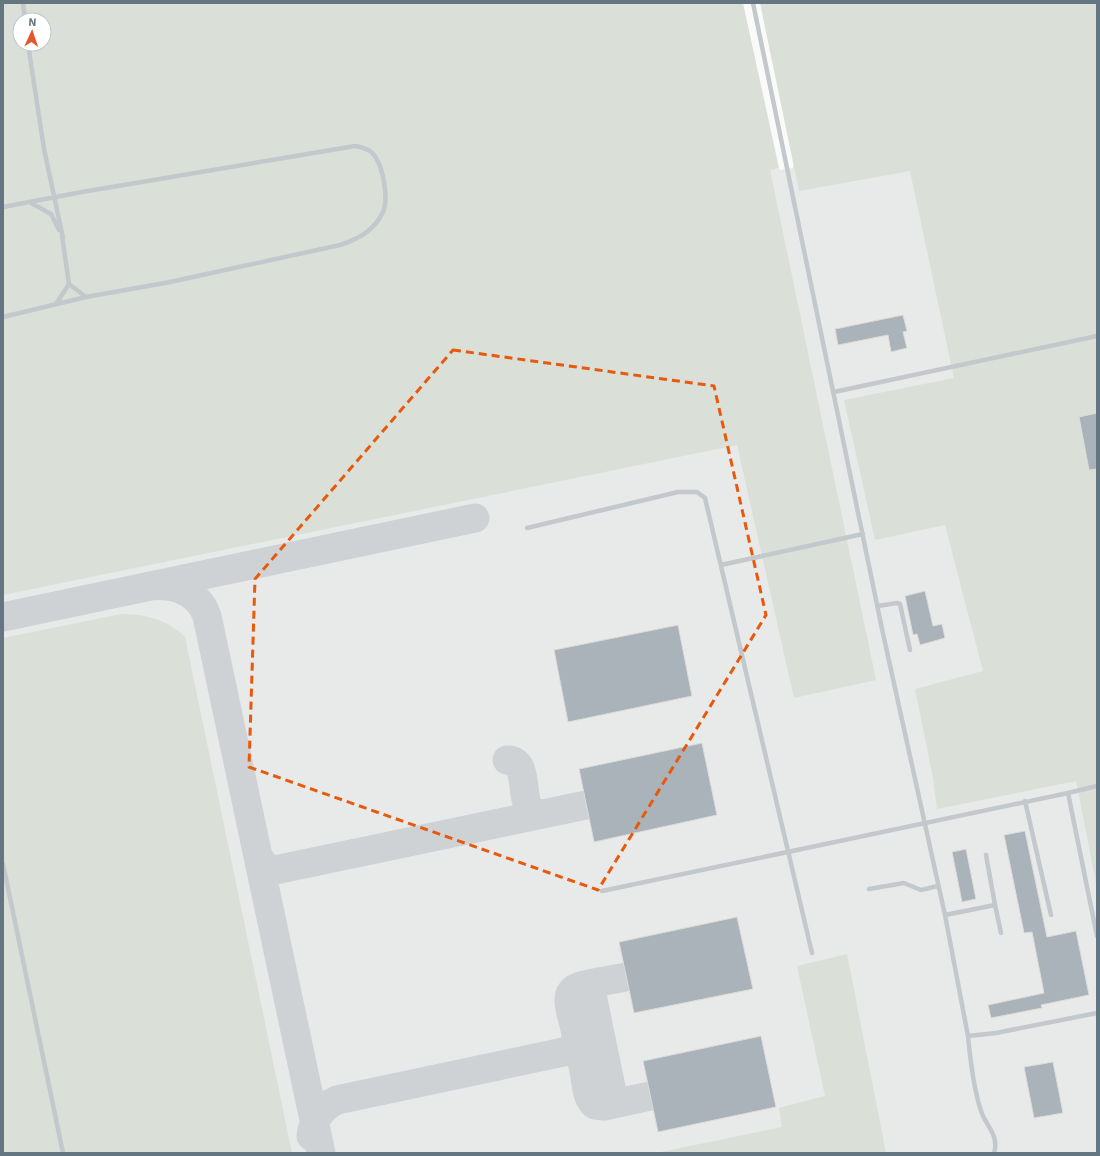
<svg xmlns="http://www.w3.org/2000/svg" width="1100" height="1156" font-family="'IBM Plex Sans',sans-serif">
  <rect width="100%" height="100%" fill="#fafaf8"/>
  <path fill="#e8e9e9" d="M3,3L20,20V44L746,174L779,168L780,170L793,168V165L1097,101V1153H3Z"/>
  <path fill="#dadfd7" fill-rule="evenodd" d="M3,3H743L779,168L770,170L876,680L794,698L737,445L3,595ZM20,20H44V44H20Z
    M760,3H1097V888L1076,781L937,809L933,778L915,689L983,671L945,525L875,540L844,400L954,378L910,171L799,191Z
    M121,614C148,615 164,618 185,637L292,1153H3V638Z
    M847,954L886,1153H656L782,1127L779,1108L825,1096L797,966Z"/>
  <g fill="none" stroke-linecap="round" stroke-linejoin="round">
    <path stroke="#ced2d4" stroke-width="29" d="M145,587C170,582 198,590 207,616L321,1153
      M3,617L475,518
      M507,760C535,760 513,814 541,814
      M259,857L264,866L275,870L586,805
      M626,977C614,980 583,983 574,989C559,999 583,1032 574,1048L568,1051C592,1052 579,1093 595,1105L604,1106L650,1096
      M578,987L586,989L592,995L612,1092L611,1100L604,1106
      M311,1136C313,1120 322,1107 337,1100L568,1051"/>
  </g>
  <path fill="#aab3b9" stroke="#dcdcda" d="M903,315L907,331L903,332L907,348L891,352L888,335L838,345L835,329Z
    M1097,413V469L1089,470L1079,417Z
    M925,591L933,626L942,624L945,638L920,645L917,634L913,635L905,596Z
    M678,625L692,696L568,722L554,650Z
    M702,743L717,815L594,842L579,769Z
    M1025,831L1047,937L1076,931L1089,995L1041,1005L1042,1008L991,1018L988,1005L1044,993L1032,932L1024,933L1004,835Z
    M966,849L976,899L962,902L952,852Z
    M737,917L753,989L634,1013L619,942Z
    M761,1036L776,1107L658,1132L643,1061Z
    M1053,1062L1063,1113L1034,1118L1024,1067Z"/>
  <g fill="none" stroke-linecap="round" stroke-linejoin="round">
    <path stroke="#c3c8cc" stroke-width="4.5" d="M23,3L25,20
      M753,3L882,629L945,915L968,1036L996,1033L1097,1013
      M28,44L44,149L63,238
      M31,203L51,214L59,230
      M3,207L82,192L355,146C360,147 365,148 370,151C383,161 389,198 383,212C374,231 358,239 340,245L170,282L86,297L3,317
      M69,284L86,297
      M56,304L69,284L62,236
      M834,392L1097,336
      M527,528L678,492H697L705,498L812,953
      M721,565L863,534
      M878,606L897,603L900,604L910,650
      M1068,793L1097,786
      M1025,801L1051,915
      M3,864L63,1153
      M869,889L904,883L921,890L938,886
      M602,891L1068,793L1097,936
      M995,905L1001,933
      M945,915L995,905L986,855
      M968,1036C970,1057 975,1097 983,1116C989,1128 999,1138 994,1153"/>
  </g>
  <path fill="none" stroke="#e8590c" stroke-width="3" stroke-dasharray="8 5" stroke-linejoin="round" d="M453,350L714,386L766,615L598,890L249,767L255,579Z"/>
  <rect width="1100" height="1156" fill="none" stroke="#657683" stroke-width="8"/>
  <g transform="translate(32 32) rotate(3)"><circle r="19" fill="#ffffff" stroke="#c1c8cd"/>
  <path d="M0-3L7 15L0 10L-7 15Z" fill="#e4572e"/>
  <text y="-6" font-size="11" font-weight="bold" text-anchor="middle" fill="#657683">N</text>
  </g>
</svg>
